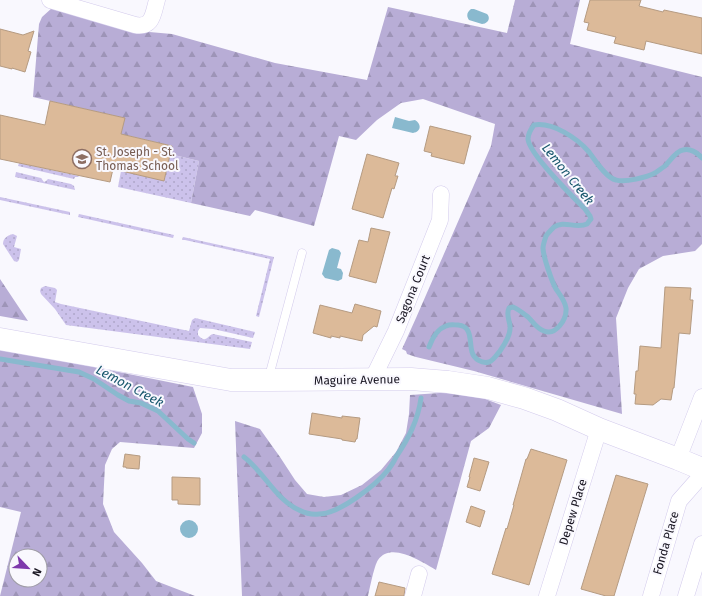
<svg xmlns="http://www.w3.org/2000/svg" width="702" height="596" font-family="'Fira Sans',sans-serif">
  <defs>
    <pattern id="green-dots" width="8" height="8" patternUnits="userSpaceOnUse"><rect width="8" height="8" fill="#ccc2eb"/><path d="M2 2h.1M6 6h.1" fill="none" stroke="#aea6c9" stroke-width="1.8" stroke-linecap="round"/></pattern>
    <pattern id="forest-firs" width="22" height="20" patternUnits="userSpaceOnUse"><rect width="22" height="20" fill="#b8add6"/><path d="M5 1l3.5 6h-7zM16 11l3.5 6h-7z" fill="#9d94b7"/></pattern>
  </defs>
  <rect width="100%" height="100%" fill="#f9f8fe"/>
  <path fill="url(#green-dots)" d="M170,154L199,161L191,203L118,187L121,171L164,180Z
    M19,163L79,176L78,177H75L74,179L18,166Z
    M16,172L41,178L44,182L46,181L48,179L71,184L74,186L75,190L15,177Z
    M0,197L70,212V215L0,200Z
    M79,214L174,235L173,238L78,217Z
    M13,234L17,236L14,247L21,249L19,260L17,262L14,261L3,244C3,238 8,235 13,234Z
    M183,237L274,257L259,317L256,316L270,259L185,240H182Z
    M45,286L55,288L57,290L55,302L61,304L189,331L192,320L195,318L255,332L253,338L213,329L200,328L198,331V335C206,344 207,336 213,334L252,342L250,349L66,325L55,309L41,294L40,291L41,288Z"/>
  <path fill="url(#forest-firs)" fill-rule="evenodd" d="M515,0H580L570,44L702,77V244L695,251L663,256L639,269L628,288L616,318L622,414L474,371L416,357L407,354L406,351L402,349L416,318L491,146L495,124L423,99L401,103L377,120L356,140L339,136L314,226L255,210L250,216L191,203L199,161L170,154L172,146L121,134L124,118L33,97L39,24L42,17L52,8L138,31L172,34L275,63L367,80L388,7L507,33Z
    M0,279L28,321L0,316Z
    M0,348L193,387L202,414V433L194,448L120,442L112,449L105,465L103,504L114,532L142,563L156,581L195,596H0L21,512L0,507ZM16,556H40V580H16Z
    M454,392L480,397L501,405L489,428L471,441L436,570C422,562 391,541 378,560C374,566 370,588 368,596H242L235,421L260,429L280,457L295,480L307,494L324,497L341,495L362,485L381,470L396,452L406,433L409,414L410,395Z"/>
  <path fill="#89b9ce" d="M471,9H474L487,14C491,18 488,24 482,24L469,20C466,16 467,12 471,9Z
    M395,117L409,121L415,120C422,124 421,132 413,133L392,128Z
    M332,248L339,250L341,253L337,268L341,269L343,273L342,279L338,281L325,278L322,274L329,250Z
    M180 529a9 9 0 1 1 18 0a9 9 0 1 1-18 0Z"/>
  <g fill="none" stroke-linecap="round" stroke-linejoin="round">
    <path stroke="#89b9ce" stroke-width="5" d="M429,347C432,339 437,329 446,326C450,324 454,325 458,325C473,326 469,342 472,352C474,359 482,364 489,362C494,360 497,354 500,351C505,344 511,334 510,326C509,319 506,314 509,308L513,307C518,309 523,313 528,317C532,321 538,330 544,331C556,336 567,319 566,308C565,301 560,295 556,289C552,282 543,256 543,248C543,245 545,239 546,236C548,233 551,230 554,227C564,220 576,229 587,224C588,223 589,221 591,219L590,216L585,209C573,197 529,154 528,139C528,133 531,129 534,125C553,122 577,138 589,152C595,160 606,178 616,180C625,183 647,177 655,173C658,171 662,168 665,166C670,161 676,151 683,150C690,148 698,153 702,158
      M0,359L79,372L94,379L118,395L129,401L141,403L158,411L188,439L194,443
      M244,457C264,472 276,500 299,510C305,513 312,515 319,514C339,514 376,485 388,470C391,466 394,462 396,457C408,439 418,421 421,398"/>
  </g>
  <path fill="#dcba99" stroke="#b59b82" d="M590,0H641L639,6L663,12L664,10L702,18V54L646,41L644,50L614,43L616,37L587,30L589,23L584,22Z
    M0,29L23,35L34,31L28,51L31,52L25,72L12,68V69L0,66Z
    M50,101L125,118L121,134L172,146L164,181L113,169L110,182L0,159V115L45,125Z
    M430,126L471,136L464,164L431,156L432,153L424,151Z
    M367,154L399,163L395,176H398L394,189L392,188L383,218L352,209Z
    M371,228L390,232L376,283L349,276L359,240L368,242Z
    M665,287L691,288L690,300H693L690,334L679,333L674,388H673L671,400L661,399L653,405L635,404L636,394H634L636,371H638L640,346L661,348Z
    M355,304L381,311L377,327L374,326L363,335L362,341L340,336V338L331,336V338L313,333L320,305L352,313Z
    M312,413L342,418V416L360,418L357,439H356L355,442L342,440V439L309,434Z
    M531,449L567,460L529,585L492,574L506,528L507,529L514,505H513L526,459H527Z
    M125,454L140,456L139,469L126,468V467H123Z
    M474,458L489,462L480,491L467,487L470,477H469Z
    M616,475L648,484L614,596H606L581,589Z
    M172,477L200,478V505L178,504V500H172Z
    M471,506L485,511L480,527L466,522Z
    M379,582L405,588L404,596H375Z"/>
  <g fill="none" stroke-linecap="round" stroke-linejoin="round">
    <defs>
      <path id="lane" d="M268,380L302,253"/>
      <path id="street" d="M50,0L135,25C153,28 153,14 157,0
        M372,380L396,331L440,220L441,194
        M678,459L702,397
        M413,596L419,574
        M547,596L599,429
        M651,596L679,501L702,475
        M686,596L702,544"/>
      <path id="secondary" d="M0,339L231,380H268L411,379L448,382L488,388L524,398L557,410L599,429L678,459L702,469"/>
    </defs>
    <use href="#lane" stroke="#d3cbec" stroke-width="9"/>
    <use href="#street" stroke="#d3cbec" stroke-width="17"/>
    <use href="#secondary" stroke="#d3cbec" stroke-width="23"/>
    <use href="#lane" stroke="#fff" stroke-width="8"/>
    <use href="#street" stroke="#fff" stroke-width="16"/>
    <use href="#secondary" stroke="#fff" stroke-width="22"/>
  </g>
  <defs>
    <symbol id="school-ring" viewBox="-11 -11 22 22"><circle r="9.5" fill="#f9f8fe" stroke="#8d6e63" stroke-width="1.5"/><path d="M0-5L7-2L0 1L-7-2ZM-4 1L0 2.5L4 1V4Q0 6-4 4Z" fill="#8d6e63"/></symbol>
  </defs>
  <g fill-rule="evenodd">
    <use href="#school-ring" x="71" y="148" width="22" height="22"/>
  </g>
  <g text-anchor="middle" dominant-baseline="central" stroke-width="4" stroke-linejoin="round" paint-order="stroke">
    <g font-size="12" fill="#785e54" stroke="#f9f8fe" text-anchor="start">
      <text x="96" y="152">St. Joseph - St.<tspan x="96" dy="14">Thomas School</tspan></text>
    </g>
    <g font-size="12" fill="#181521" stroke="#f9f8fe">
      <text transform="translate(413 289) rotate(-68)">Sagona Court</text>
      <text transform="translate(357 380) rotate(-1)">Maguire Avenue</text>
      <text transform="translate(573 512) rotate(-73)">Depew Place</text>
      <text transform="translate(666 543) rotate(-74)">Fonda Place</text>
    </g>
    <g font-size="13" font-style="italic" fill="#18576d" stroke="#f9f8fe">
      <text transform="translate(568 174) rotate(51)">Lemon Creek</text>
      <text transform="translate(130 386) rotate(28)">Lemon Creek</text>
    </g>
  </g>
  <g transform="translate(28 568) rotate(115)"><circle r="19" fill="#f9f8fe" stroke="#9f9da6"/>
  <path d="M0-3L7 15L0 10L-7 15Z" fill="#7e39ac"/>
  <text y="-6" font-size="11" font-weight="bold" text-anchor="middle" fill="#181521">N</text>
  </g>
</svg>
